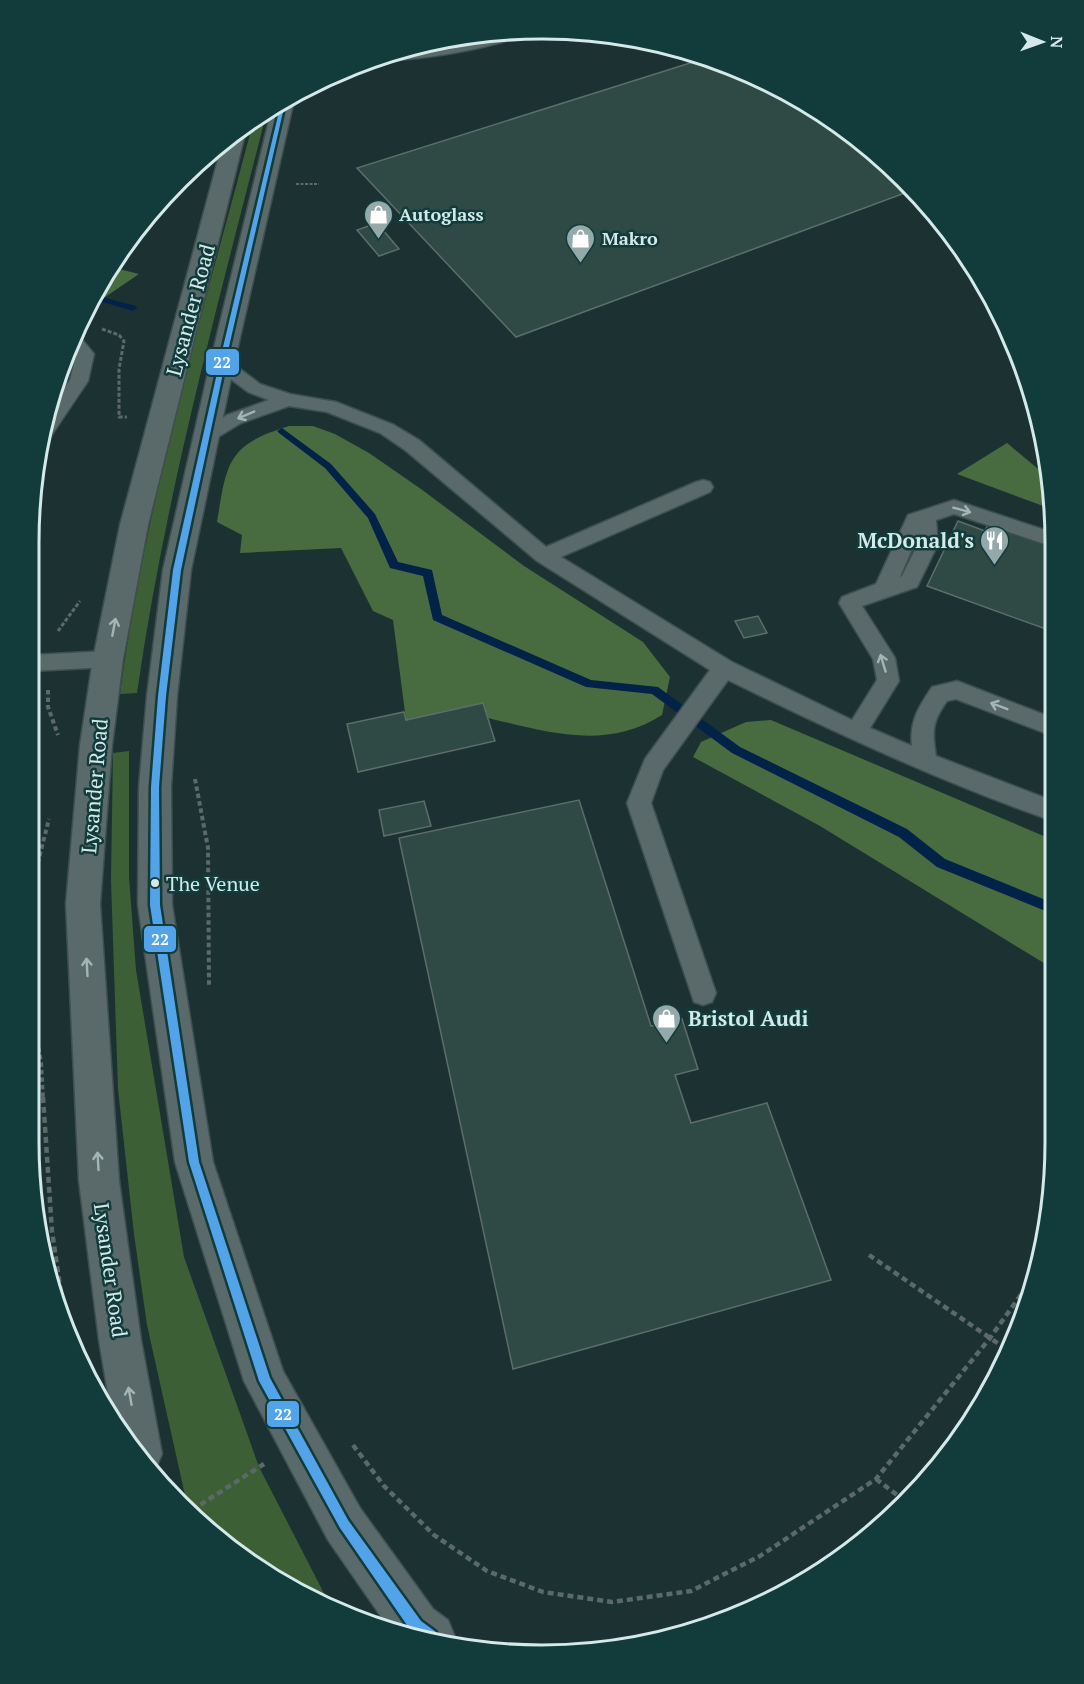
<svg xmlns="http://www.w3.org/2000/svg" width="1084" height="1684" font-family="'PT Serif',serif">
  <rect width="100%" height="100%" fill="#1c3232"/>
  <path fill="#3d5f35" d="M267,111C218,304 165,496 137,693L120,694C146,499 204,309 254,119Z
    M129,751V877L136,970L184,1257L259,1467L329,1603L229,1549L187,1504L147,1325L134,1234L118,1089L111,880L113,753Z"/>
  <path fill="#486b40" d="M115,268L139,274L92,306Z
    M289,426H313L335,434L369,453L421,489L524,566L643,642L670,677L662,715C606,751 547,732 488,718L483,703L406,720L393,620L373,611L341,548L240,553L242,535L217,522C227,462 227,445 289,426Z
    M1007,443L1049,478L1054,510L957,474Z
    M771,720L1053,840L1052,968L820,826L693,757L701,742L746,722Z"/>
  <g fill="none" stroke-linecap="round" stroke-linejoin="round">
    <path fill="#032247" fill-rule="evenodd" d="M98,296L136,306L137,308L133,311L96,300Z
      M282,428L331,464L375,514L398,562L432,570L442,615L591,680L658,687L740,747L907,829L945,859L1053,903V914L937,867L899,837L732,753L652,694L586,687L433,620L423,576L390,568L368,518L325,468L279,433L277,431Z"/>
  </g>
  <path fill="#2f4944" stroke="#5c6d6a" stroke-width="1.5" d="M709,57L788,92L897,173L913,190L516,337L357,168Z
    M377,223L399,249L379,256L357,230Z
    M958,521L985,531L988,524L1054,547V632L927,586Z
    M758,616L767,633L744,638L735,621Z
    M483,703L495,741L358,772L347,724L404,712L406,720Z
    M579,800L651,1026L682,1019L698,1069L675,1075L691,1123L767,1103L831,1280L513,1369L399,838Z
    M424,801L431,826L384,836L379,810Z"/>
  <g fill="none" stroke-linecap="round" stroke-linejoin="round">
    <defs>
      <path id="service" d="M511,30H531C515,45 397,66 377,58L394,52L454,45Z
        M74,335L80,337L94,354L88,381L51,436L43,438L51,408L70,380L76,355L68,345Z
        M222,358L228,360L260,384L290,394L336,402L394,425L419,440L546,547L696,482L703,480L710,482L713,487L710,492L561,557L732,662L852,720L877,680L873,659L839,603L842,597L876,584L908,515L954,500L1054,533V547L954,514L936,520L938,544L917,587L862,606L895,658L899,681L870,728L912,746C909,722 919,706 932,687L957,681L1053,718V736L956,699L947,701C932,722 932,731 936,756L1053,801V821C941,782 834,732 728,680L663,770L651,803L716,993L712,1002L703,1005L694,1002L627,803L645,759L710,670L537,561L405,450L380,433L327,412L289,406L241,423L213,440L206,442L199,440L197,436L199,432L227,415L269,400L248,392L216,368L213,364L216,360ZM917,537L918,544L902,576L900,577Z
        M108,651L116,653L119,659L116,665L108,667L32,671V655Z"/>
      <path id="tertiary" d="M291,96L294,100L234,364L191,570L177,696L171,787L172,905L213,1162L283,1371L360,1508L433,1609L448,1620L455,1637L453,1641L391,1631L328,1540L244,1381L175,1162L138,905L139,787L147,696L163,570L210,364L272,108Z
        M243,126L246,130L148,525L123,659L112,745L100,904L119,1181L141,1340L162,1454L155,1470L113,1423L99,1340L79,1181L66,904L80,745L93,659L120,525L223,141Z"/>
    </defs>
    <use href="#service" stroke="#3d4f4f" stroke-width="3"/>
    <use href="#tertiary" stroke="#3d4f4f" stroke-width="3"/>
    <path stroke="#5b696a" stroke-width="2" stroke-dasharray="3 1.5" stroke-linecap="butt" d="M296,184H319"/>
    <path stroke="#5b696a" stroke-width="3" stroke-dasharray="4 2" stroke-linecap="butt" d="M102,329L119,335L124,341L119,369V417H127
      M58,631L80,601"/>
    <path stroke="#5b696a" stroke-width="4" stroke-dasharray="4.5 3" stroke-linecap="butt" d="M48,690V707L58,735
      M195,779L208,848L209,986
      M30,915L34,878L49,819
      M29,996L41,1062L43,1098
      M29,1082L41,1063"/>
    <path stroke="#5b696a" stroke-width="4.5" stroke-dasharray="6 4" stroke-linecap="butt" d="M43,1097L52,1231L66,1328
      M869,1255L1009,1351
      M353,1445L384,1486L434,1535L487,1571L543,1592L612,1602L691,1591L760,1556L876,1479L990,1338L1033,1278
      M876,1479L905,1501
      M192,1510L264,1464"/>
    <use href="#service" fill="#5a696a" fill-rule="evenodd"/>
    <use href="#tertiary" fill="#5a696a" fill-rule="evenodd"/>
    <defs>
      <path id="bus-1" d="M286,99L225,364L181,570L166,696L159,787L160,905L199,1162L270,1378L348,1520L421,1621L436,1632L437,1638L417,1635L411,1631L340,1528L259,1381L189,1162L150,905L151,787L158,696L173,570L219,364L281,103Z"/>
    </defs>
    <use href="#bus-1" stroke="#123b3c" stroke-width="5"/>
    <use href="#bus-1" fill="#53a3e8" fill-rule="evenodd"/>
  </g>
  <defs><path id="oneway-shaft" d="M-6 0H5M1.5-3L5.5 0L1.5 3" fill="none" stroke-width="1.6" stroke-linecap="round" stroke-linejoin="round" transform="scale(1.5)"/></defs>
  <g stroke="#a3b6b6">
    <use href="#oneway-shaft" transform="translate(246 415) rotate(157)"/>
    <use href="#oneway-shaft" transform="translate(962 510) rotate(15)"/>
    <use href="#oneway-shaft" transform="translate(114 627) rotate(-79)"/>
    <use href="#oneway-shaft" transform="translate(883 663) rotate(-107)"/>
    <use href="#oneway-shaft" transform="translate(999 706) rotate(-159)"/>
    <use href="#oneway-shaft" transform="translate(87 967) rotate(-93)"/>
    <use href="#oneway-shaft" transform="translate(98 1161) rotate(-93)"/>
    <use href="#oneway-shaft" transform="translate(130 1396) rotate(-100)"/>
  </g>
  <defs>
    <symbol id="shop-pin" viewBox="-11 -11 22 30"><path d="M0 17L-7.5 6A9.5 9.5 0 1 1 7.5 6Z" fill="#94a9a9" stroke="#123b3c"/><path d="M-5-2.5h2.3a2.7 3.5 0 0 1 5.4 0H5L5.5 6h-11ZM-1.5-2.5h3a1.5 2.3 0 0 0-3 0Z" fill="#fff"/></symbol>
    <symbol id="restaurant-pin" viewBox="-11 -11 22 30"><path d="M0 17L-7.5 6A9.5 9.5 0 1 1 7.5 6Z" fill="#94a9a9" stroke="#123b3c"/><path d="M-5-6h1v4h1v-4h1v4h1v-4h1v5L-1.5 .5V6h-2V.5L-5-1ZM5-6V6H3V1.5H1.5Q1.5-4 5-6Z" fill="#fff"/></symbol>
  </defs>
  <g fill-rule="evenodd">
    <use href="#shop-pin" x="362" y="198" width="33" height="45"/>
    <use href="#shop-pin" x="564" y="222" width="33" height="45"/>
    <use href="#restaurant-pin" x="978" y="524" width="33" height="45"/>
    <use href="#shop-pin" x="650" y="1002" width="33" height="45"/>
  </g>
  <circle fill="#d4e9e9" stroke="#123b3c" stroke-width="2" cx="155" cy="883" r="5"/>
  <g text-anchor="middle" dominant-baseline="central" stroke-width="5" stroke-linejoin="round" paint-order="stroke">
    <g font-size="18" font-weight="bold" fill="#d4e9e9" stroke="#123b3c" text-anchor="start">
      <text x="399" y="214">Autoglass</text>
      <text x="602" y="238">Makro</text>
    </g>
    <g font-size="20" fill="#d4e9e9" stroke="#123b3c" text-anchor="start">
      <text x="166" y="883">The Venue</text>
    </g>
    <g font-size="21" fill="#d4e9e9" stroke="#123b3c">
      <text transform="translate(190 310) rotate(-75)">Lysander Road</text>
      <text transform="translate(94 786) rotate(-85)">Lysander Road</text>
      <text transform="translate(111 1270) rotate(82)">Lysander Road</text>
    </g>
    <g font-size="21" font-weight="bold" fill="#d4e9e9" stroke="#123b3c" text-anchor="end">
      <text x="974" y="540">McDonald's</text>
      <text x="688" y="1018" text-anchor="start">Bristol Audi</text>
    </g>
  </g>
  <path d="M0 0H1084V1684H0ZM542 39H542A503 503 0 0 1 1045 542V1142A503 503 0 0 1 542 1645H542A503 503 0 0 1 39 1142V542A503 503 0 0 1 542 39Z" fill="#123b3c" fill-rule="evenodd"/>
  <path fill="none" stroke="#d4e9e9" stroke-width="3" d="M542 39H542A503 503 0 0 1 1045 542V1142A503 503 0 0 1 542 1645H542A503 503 0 0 1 39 1142V542A503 503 0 0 1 542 39Z"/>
  <g stroke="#123b3c" stroke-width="2">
    <rect x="205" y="348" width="35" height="28" rx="6" fill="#53a3e8"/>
    <rect x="143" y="925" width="34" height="28" rx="6" fill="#53a3e8"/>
    <rect x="266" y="1400" width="34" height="28" rx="6" fill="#53a3e8"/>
  </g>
  <g font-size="16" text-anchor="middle" font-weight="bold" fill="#fff">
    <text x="222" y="368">22</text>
    <text x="160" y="945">22</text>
    <text x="283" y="1420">22</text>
  </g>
  <g transform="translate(1042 42) rotate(91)" stroke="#123b3c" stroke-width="4.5" paint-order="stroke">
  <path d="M0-4.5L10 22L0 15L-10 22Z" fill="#d4e9e9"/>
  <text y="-9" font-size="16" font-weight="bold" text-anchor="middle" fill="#d4e9e9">N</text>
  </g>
</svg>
